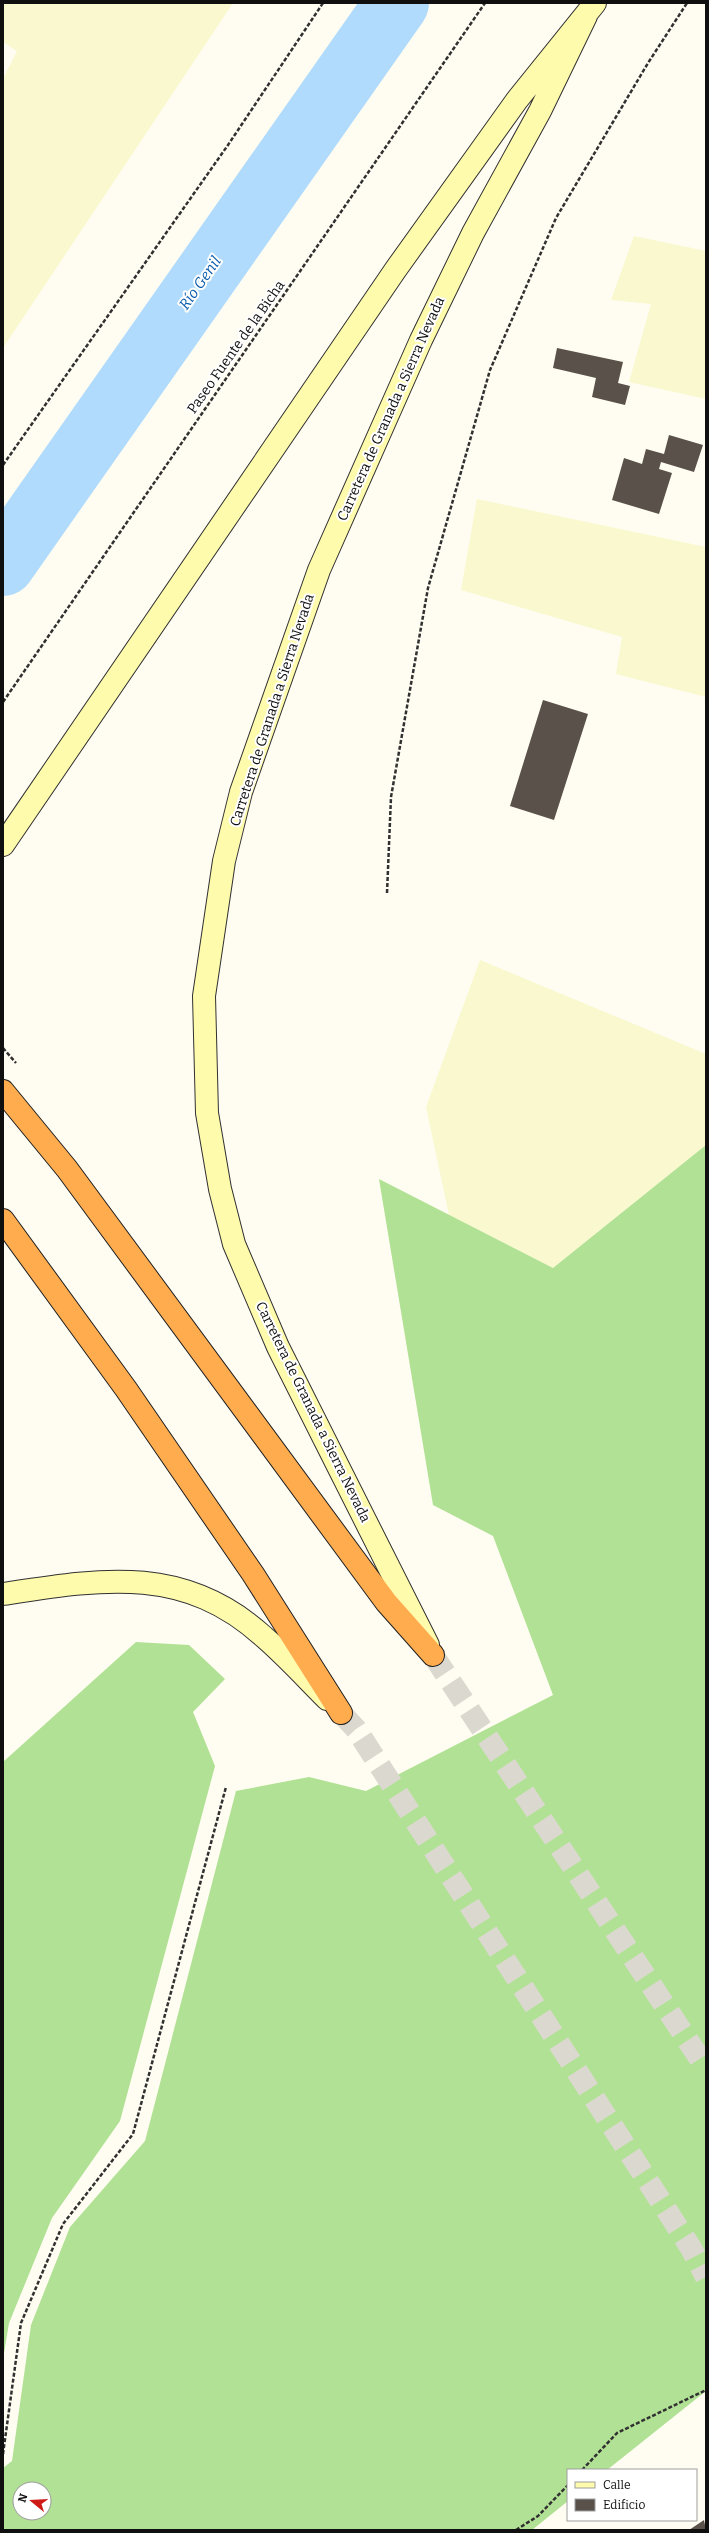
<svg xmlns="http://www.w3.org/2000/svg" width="709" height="2533" font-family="Bitter,serif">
  <rect width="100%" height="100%" fill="#fffdf1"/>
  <path fill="#f9f8ce" d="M3,3H233L3,348V79L17,51L3,42Z
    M634,236L706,251V399L629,382L651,304L611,300Z
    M477,499L706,547V697L616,674L622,637L461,590Z
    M480,960L706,1054V1145L553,1268L449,1215L426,1107Z"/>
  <path fill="#b1e194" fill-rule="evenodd" d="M706,1145V2391L607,2470H568V2501L532,2530H3V2468L12,2461L31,2325L70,2227L145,2141L236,1791L309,1777L366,1791L553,1695L493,1536L433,1505L379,1179L553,1268ZM20,2489H44V2513H20Z
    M136,1642L189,1645L225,1679L193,1712L215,1766L120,2121L52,2218L9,2323L3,2359V1762Z"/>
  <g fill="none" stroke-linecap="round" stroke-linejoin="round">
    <path stroke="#b0dbfc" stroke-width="64" d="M3,564L397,3"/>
  </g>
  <path fill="#59514a" d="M557,348L623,362L618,383L630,386L625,405L592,397L596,378L553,368Z
    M669,435L703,445L694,472L661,462L659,469L672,473L659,514L612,500L624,458L642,464L646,449L664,454Z
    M543,700L588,714L554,820L510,806Z
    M704,2520L706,2530H689Z"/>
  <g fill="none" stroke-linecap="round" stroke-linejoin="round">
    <path stroke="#dbd9cf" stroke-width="22" stroke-dasharray="22 11" stroke-linecap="butt" d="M433,1655L706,2068
      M341,1713L356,1729L691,2248L706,2277"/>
    <defs>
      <path id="secondary" d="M3,845L396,269L517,100L595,3
        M3,1594C101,1579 184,1564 264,1637C286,1656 306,1678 327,1699
        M428,1645L278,1347L234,1244L220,1189L207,1113L204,996L224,861L241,792L319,570L421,340L473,233L540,111L586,16"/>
      <path id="motorway" d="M3,1091L67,1169L386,1602L433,1655
        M3,1220L126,1389L253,1574L341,1713"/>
    </defs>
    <use href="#secondary" stroke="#313131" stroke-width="24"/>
    <use href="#motorway" stroke="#202020" stroke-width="24"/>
    <path stroke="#313131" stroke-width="2.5" stroke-dasharray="4 2" stroke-linecap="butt" d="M3,465L228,145L323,3
      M3,702L485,3
      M387,893L391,797L428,588L490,370L556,218L648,63L687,3
      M3,1048L16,1063
      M3,2454L21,2323L63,2224L133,2134L226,1787
      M582,2470L617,2433L706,2390
      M516,2530L538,2516L568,2485"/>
    <use href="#secondary" stroke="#fffbac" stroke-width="22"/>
    <use href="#motorway" stroke="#ffac4f" stroke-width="22"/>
  </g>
  <g text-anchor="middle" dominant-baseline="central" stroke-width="4" stroke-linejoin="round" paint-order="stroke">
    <g font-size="14" fill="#0f0f0f" stroke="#fff">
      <text transform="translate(236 347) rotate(-55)">Paseo Fuente de la Bicha</text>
      <text transform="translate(391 409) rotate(-66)">Carretera de Granada a Sierra Nevada</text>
      <text transform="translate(272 710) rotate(-72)">Carretera de Granada a Sierra Nevada</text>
      <text transform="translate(313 1412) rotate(64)">Carretera de Granada a Sierra Nevada</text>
    </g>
    <g font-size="15" font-style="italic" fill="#0a5caf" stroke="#fff">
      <text transform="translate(200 283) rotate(-55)">Río Genil</text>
    </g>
  </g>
  <rect width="709" height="2533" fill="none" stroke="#0f0f0f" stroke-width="8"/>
  <rect x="567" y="2469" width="130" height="52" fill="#ffffff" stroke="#9f9f9f"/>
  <rect x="575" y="2482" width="20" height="6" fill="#fffbac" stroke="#9f9f9f"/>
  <text x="603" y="2489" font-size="12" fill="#0f0f0f">Calle</text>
  <rect x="575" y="2499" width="20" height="12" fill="#59514a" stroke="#9f9f9f"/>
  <text x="603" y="2509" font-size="12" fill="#0f0f0f">Edificio</text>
  <g transform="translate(32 2501) rotate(288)"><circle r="19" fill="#ffffff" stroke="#9f9f9f"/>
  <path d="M0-3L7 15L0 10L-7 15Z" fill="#cf1b18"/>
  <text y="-6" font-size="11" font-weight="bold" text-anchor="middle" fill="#0f0f0f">N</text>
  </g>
</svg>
